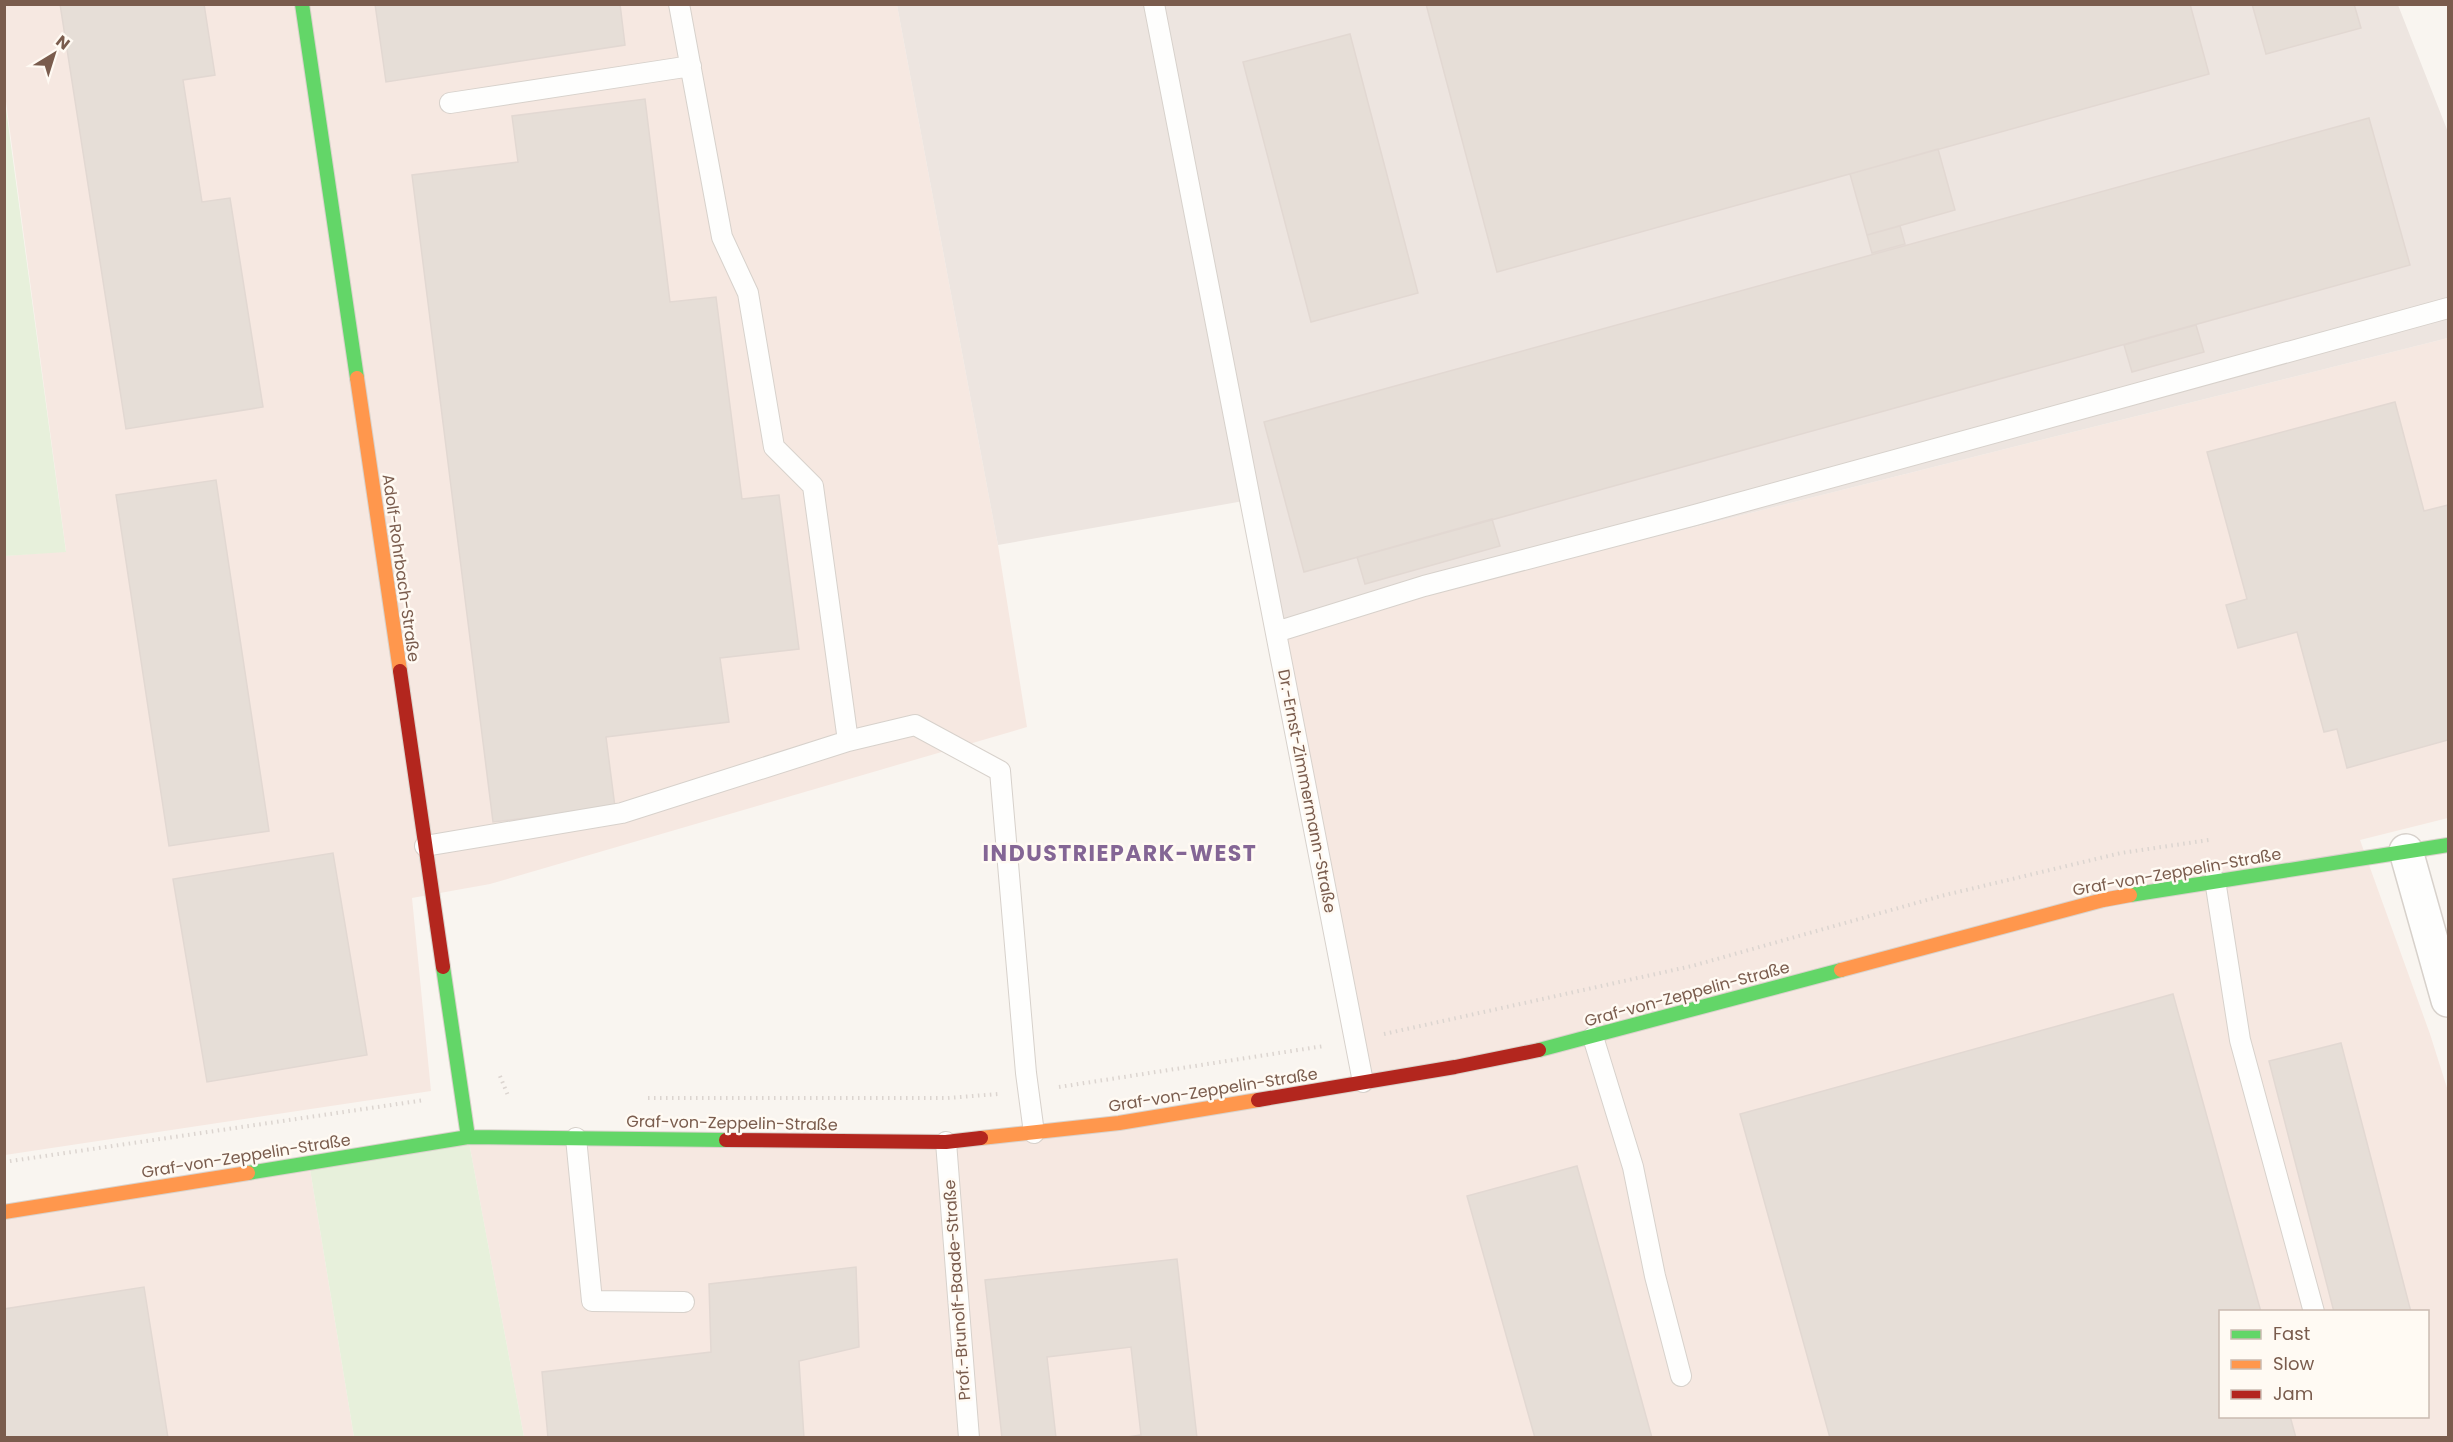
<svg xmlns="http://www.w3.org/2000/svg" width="2453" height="1442" font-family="Poppins,sans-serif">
  <rect width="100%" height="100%" fill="#f9f5f0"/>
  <path fill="#f6e8e1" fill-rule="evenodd" d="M5,5H897L998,545L1027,727L490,884L412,898L431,1091L5,1155V556L66,551L5,94Z
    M2448,338V818L2360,840L2430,1034L2448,1091V1437H524L468,1137L946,1142L1362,1082L1276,632ZM2220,1312H2428V1416H2220Z
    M309,1163L354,1437L5,1438V1212Z"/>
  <path fill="#ede5e0" d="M897,5H2398L2448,132V338L1276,632L1249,500L998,545Z"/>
  <path fill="#e7f0db" d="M4,94L66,552L5,556H4Z
    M468,1137L524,1437H354L309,1163Z"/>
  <path fill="#e6ded7" stroke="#e2d8d2" stroke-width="1.5" d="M60,4H204L215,75L183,80L202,202L230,198L263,407L126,429Z
    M375,4H620L625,45L386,82Z
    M1426,4H2190L2209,74L1497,272Z
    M2252,4H2354L2361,28L2266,54Z
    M1350,34L1418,293L1311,322L1243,62Z
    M645,99L670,302L716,297L742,499L779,495L799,649L720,658L729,722L606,737L615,807L493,822L412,175L518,162L512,116Z
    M2369,118L2410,265L1304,572L1264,422Z
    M1938,149L1955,210L1867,235L1850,174Z
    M1900,226L1905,244L1872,253L1867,235Z
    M2196,325L2204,352L2132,372L2124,345Z
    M2395,402L2424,511L2448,505V740L2347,768L2337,729L2324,732L2297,632L2238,648L2226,605L2247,599L2207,452Z
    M216,480L269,831L169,846L116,495Z
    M1492,519L1500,546L1365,584L1357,557Z
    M333,853L367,1055L207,1082L173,879Z
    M2173,994L2261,1312H2220V1416H2290L2296,1438H1830L1740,1114Z
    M2341,1043L2411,1312H2334L2269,1061Z
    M1577,1166L1652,1438H1535L1467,1196Z
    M1177,1259L1197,1438H1120L1141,1435L1131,1347L1047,1357L1056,1438H1002L985,1280Z
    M856,1267L859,1347L799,1361L804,1438H548L542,1372L711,1352L709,1284Z
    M144,1287L168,1438H4V1309Z"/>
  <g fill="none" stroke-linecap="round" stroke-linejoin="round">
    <defs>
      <path id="lane" d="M679,4L722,237L748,293L774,447L813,486L848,741L915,725L1000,771L1026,1073L1034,1133
        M1154,4L1363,1082
        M450,103L691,66
        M1276,632L1424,586L1695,515L2448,308
        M425,846L622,813L848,741
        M2215,880L2240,1040L2314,1312
        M1593,1037L1633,1167L1655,1276L1681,1376
        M576,1138L592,1301L684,1302
        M946,1142L969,1438"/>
      <path id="street" d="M2406,851L2448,1000"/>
      <path id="fast" d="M302,4L357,378
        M2130,895L2448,845
        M443,967L468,1137
        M1539,1050L1841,970
        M248,1173L468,1137L726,1140"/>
      <path id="slow" d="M357,378L400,671
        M1841,970L2103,900L2130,895
        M981,1138L1119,1123L1258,1100
        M4,1212L248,1173"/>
      <path id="jam" d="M400,671L443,967
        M1258,1100L1455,1067L1539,1050
        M726,1140L946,1142L981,1138"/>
    </defs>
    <use href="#lane" stroke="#d7d1cb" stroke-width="22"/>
    <use href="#street" stroke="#d7d1cb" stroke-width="36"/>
    <use href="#fast" stroke="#d9d2cb" stroke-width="16"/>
    <use href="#slow" stroke="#d9d2cb" stroke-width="16"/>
    <use href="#jam" stroke="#d9d2cb" stroke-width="16"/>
    <path stroke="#dcd5d0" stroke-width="4" stroke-dasharray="1.5 4.5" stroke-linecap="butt" d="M1384,1034L1692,966L1941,896L2121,853L2209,840
      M500,1076L509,1098
      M1059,1087L1324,1046
      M648,1098H948L998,1094
      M4,1162L425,1100"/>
    <use href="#lane" stroke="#fefefd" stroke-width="20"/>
    <use href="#street" stroke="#fefefd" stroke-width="33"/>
    <use href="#fast" stroke="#63d668" stroke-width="14"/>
    <use href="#slow" stroke="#ff974d" stroke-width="14"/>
    <use href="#jam" stroke="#b3261e" stroke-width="14"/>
  </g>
  <g text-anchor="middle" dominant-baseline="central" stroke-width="5" stroke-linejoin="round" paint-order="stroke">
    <g font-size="16" fill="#7a5c4d" stroke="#fffaf3">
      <text transform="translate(401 568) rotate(82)">Adolf-Rohrbach-Straße</text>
      <text transform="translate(1307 791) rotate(79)">Dr.-Ernst-Zimmermann-Straße</text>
      <text transform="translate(2177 872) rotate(-10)">Graf-von-Zeppelin-Straße</text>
      <text transform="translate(1687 994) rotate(-15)">Graf-von-Zeppelin-Straße</text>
      <text transform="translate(1213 1090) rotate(-9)">Graf-von-Zeppelin-Straße</text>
      <text transform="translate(732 1123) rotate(1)">Graf-von-Zeppelin-Straße</text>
      <text transform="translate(246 1156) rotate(-9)">Graf-von-Zeppelin-Straße</text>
      <text transform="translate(957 1290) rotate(-94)">Prof.-Brunolf-Baade-Straße</text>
    </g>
    <g font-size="22" font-weight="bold" letter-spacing="1.5" fill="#846695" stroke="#fffaf3">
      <text x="1120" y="853">INDUSTRIEPARK-WEST</text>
    </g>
  </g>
  <rect width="2453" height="1442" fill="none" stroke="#7a5c4d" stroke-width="12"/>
  <rect x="2219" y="1310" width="210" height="108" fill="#fffaf3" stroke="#cabbb1" stroke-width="1.5"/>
  <rect x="2231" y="1330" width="30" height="9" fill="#63d668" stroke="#cabbb1" stroke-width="1.5"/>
  <text x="2273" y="1340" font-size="18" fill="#7a5c4d">Fast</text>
  <rect x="2231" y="1360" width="30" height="9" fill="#ff974d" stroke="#cabbb1" stroke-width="1.5"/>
  <text x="2273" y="1370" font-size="18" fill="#7a5c4d">Slow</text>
  <rect x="2231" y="1390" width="30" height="9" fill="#b3261e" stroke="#cabbb1" stroke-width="1.5"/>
  <text x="2273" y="1400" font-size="18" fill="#7a5c4d">Jam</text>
  <g transform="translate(54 54) rotate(38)" stroke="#fffaf3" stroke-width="4.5" paint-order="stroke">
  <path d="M0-4.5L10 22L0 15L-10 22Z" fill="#7a5c4d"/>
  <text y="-9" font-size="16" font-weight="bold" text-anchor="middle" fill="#7a5c4d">N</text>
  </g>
</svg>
